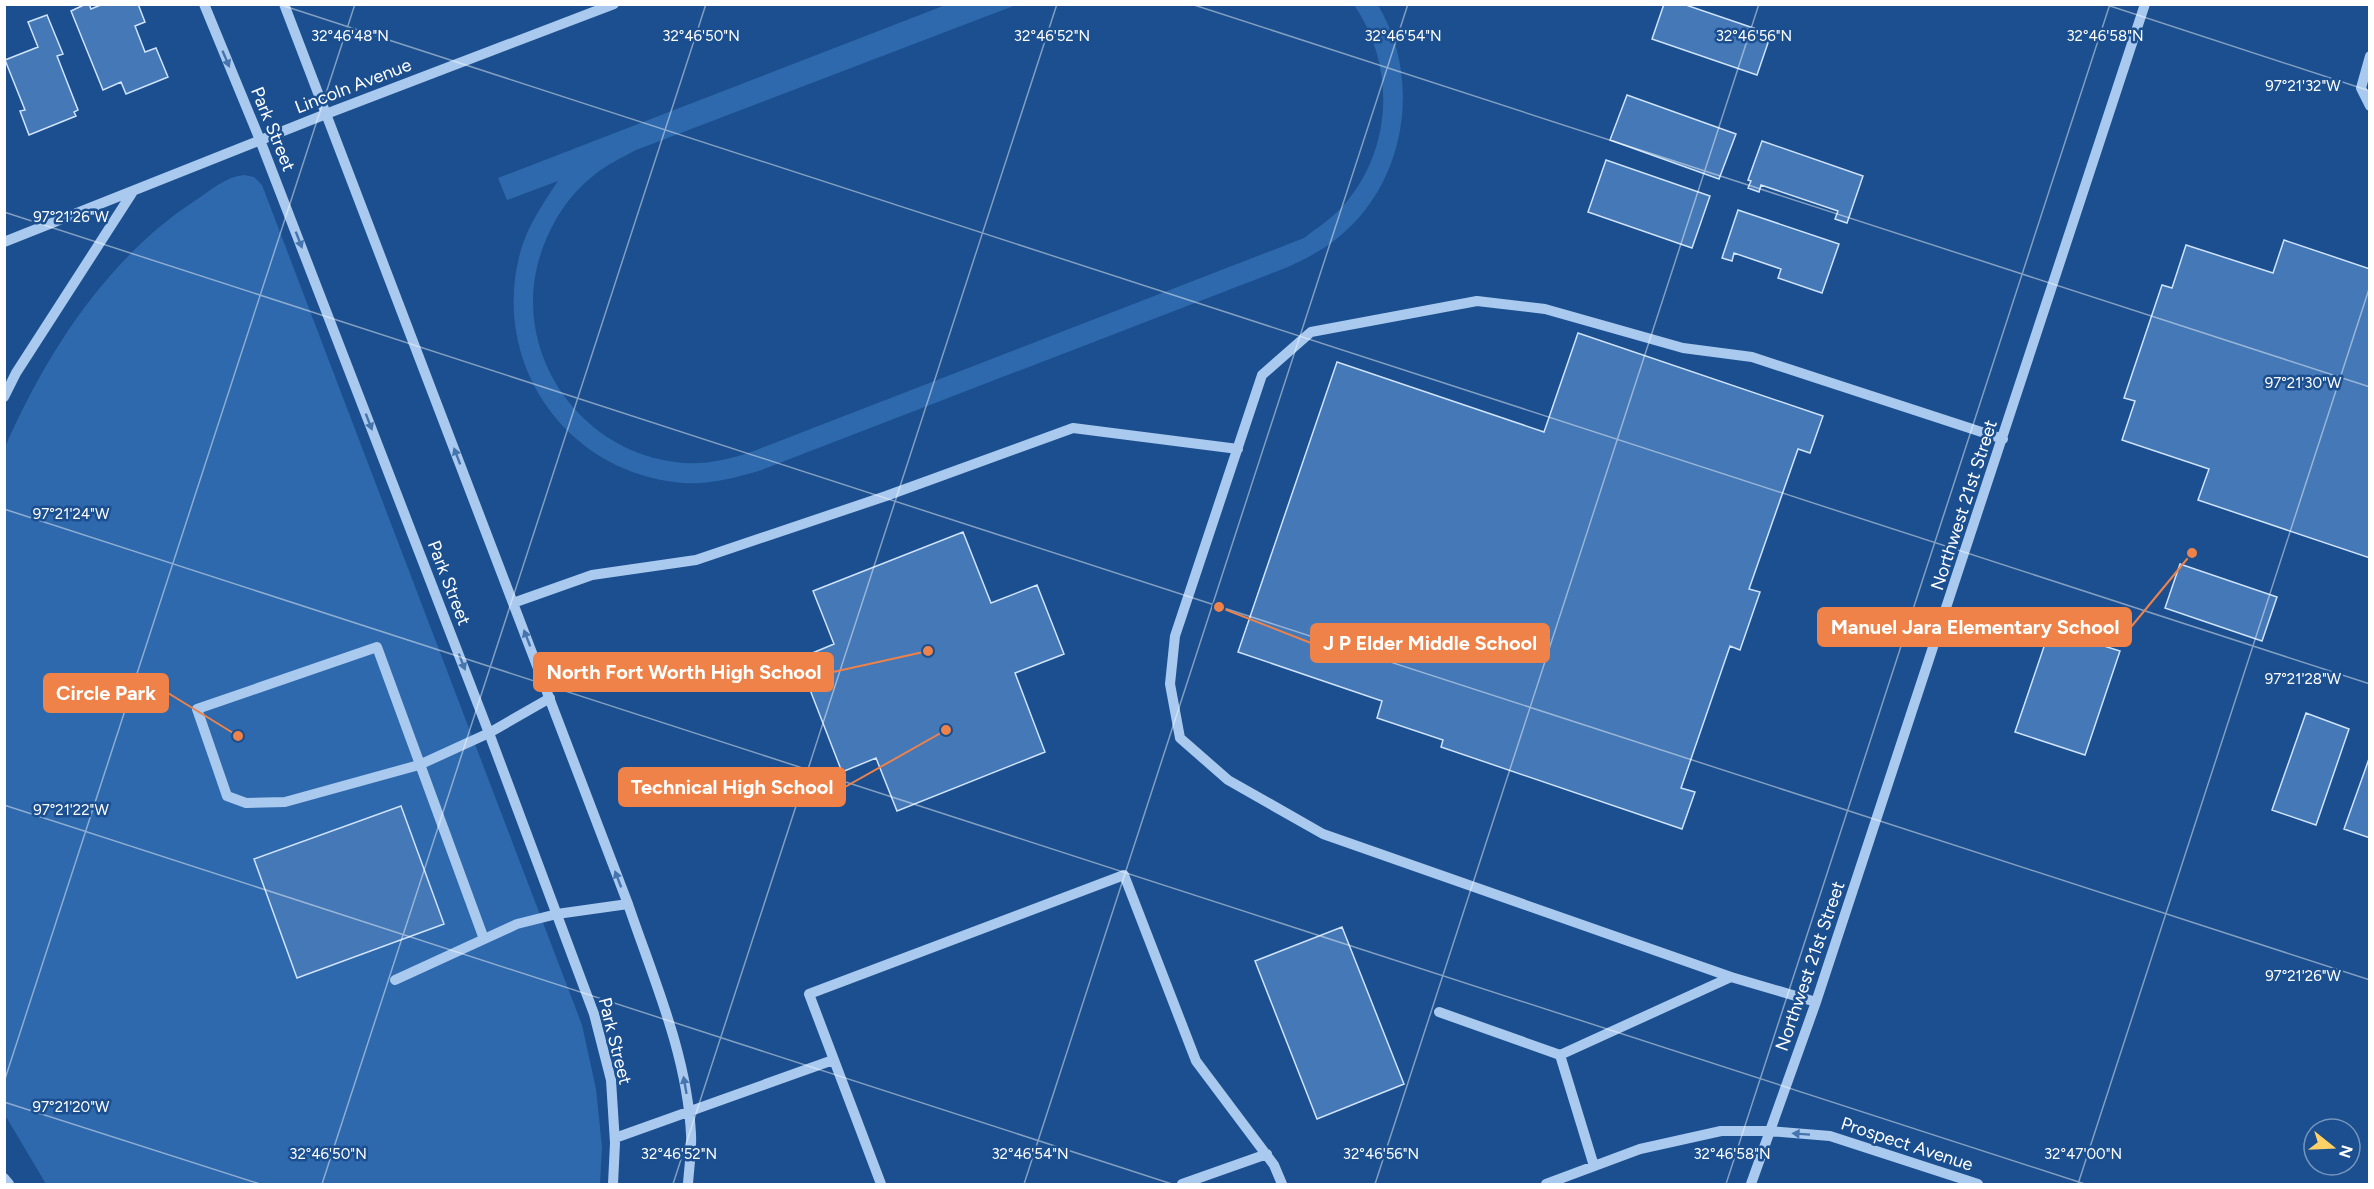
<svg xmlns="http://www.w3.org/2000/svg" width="2374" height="1189" font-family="Figtree,sans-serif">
  <rect width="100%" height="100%" fill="#1b4f8f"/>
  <path fill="#2e69ad" d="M948,4L1016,5L636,150C621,158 606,165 593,176C569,195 552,221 542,250C508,346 575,449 675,462C701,466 727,460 751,452L1304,238C1317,228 1331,219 1343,206C1393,150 1396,66 1354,5H1378C1423,80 1406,186 1335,240C1321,251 1305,259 1288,267L759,471C731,479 703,486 674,482C564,468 493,364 519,257C526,228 542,205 558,181L507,200L498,178Z
    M244,175L254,177L262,185L582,1025L596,1089L602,1147L600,1184H46L5,1115V447C47,352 107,258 196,200C211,190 225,177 244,175Z"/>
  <path fill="#4478b7" stroke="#cfe3fa" stroke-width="1.5" d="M86,4H89L91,9L103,4H138L145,22L135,26L145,52L156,48L168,77L126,94L121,82L103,90L71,11Z
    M1664,4H1683L1771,34L1757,75L1652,39Z
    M47,15L63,54L57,56L78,110L74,112L76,116L29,135L20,111L25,110L5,60L38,47L28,22Z
    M1627,95L1736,134L1719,179L1610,140Z
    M1762,141L1863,176L1847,223L1835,219L1838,211L1761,185L1759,192L1748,188L1751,181L1748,180Z
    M1606,160L1710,196L1692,248L1588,212Z
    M1738,210L1839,244L1822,293L1778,278L1781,269L1734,253L1732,261L1722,258Z
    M2284,240L2370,269V558L2198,500L2209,469L2122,440L2135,401L2124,398L2162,285L2172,288L2186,245L2273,273Z
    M1578,333L1823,416L1810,453L1798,449L1749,589L1760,592L1740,650L1730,646L1681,788L1695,792L1682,829L1441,747L1443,740L1377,718L1382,701L1238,652L1337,362L1544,432Z
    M963,532L991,603L1037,585L1064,654L1015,673L1045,752L897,811L876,758L842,772L798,659L834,644L813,591Z
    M2180,564L2277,597L2262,641L2165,608Z
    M2050,629L2120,651L2085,755L2015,732Z
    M2306,713L2349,729L2316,825L2272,810Z
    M2370,756V838L2344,829Z
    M401,806L444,924L297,978L254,859Z
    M1342,927L1404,1084L1317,1119L1255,961Z"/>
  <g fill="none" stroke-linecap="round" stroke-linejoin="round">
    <path stroke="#a9c9ee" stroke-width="10" d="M204,4L260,140L489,733L594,1014L611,1080L615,1143L613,1184
      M284,4L628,904C653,978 687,1054 691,1134C692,1150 689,1168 688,1184
      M2370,56L2361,88L2370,106
      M4,242L326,114L614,4
      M4,397L16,373L132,193
      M513,603L592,575L696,560L886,496L1073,428L1238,449
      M484,939L377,647L197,709L227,796L246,803L285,802L419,765L489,733L550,698
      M395,980L517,924L557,914L628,904
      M1816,1002L1731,977L1323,834L1228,780L1180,738L1170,684L1175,636L1262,375L1311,332L1477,301L1545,309L1683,348L1752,357L2003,439
      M1439,1012L1560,1055
      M615,1138L833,1060
      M1594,1166L1560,1055L1731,977
      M4,1178L9,1184
      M881,1184L809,994L1124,875L1196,1061L1274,1165L1282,1184
      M1182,1184L1267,1154
      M1546,1184L1640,1149L1721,1131H1770L1830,1136L1978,1184
      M1751,1184L1816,1002L2145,4"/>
  </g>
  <defs><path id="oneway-solid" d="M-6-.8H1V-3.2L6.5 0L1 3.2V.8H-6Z" transform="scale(1.5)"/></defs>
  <g fill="#4674ac">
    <use href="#oneway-solid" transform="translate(226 59) rotate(67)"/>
    <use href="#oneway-solid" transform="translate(299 240) rotate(69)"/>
    <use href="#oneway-solid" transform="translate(369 422) rotate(69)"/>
    <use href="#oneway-solid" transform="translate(457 456) rotate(-111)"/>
    <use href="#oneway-solid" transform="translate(527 638) rotate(-111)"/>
    <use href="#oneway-solid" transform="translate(462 662) rotate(69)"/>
    <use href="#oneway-solid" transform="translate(618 879) rotate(-111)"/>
    <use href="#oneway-solid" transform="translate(685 1085) rotate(-100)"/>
    <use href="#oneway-solid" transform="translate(1801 1134) rotate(-176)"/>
  </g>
  <path fill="none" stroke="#fff" stroke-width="1.5" stroke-opacity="0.45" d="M278,4L2370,684M1191,4L2370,387M2104,4L2370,91M4,212L2370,980M4,509L2085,1184M4,805L1172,1184M4,1082L355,4M4,1102L260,1184M322,1184L706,4M673,1184L1057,4M1024,1184L1408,4M1375,1184L1759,4M1726,1184L2110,4M2078,1184L2370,286"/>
  <g text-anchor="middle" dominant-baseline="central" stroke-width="5" stroke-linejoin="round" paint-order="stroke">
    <g font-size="18" fill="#fff" stroke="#1b4f8f">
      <text transform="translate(353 86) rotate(-21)">Lincoln Avenue</text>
      <text transform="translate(273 129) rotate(68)">Park Street</text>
      <text transform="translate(1964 505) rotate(-72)">Northwest 21st Street</text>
      <text transform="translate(449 583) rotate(69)">Park Street</text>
      <text transform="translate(1810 966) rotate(-71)">Northwest 21st Street</text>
      <text transform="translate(615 1041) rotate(76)">Park Street</text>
      <text transform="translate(1907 1144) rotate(18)">Prospect Avenue</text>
    </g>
  </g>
  <g font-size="15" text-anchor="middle" fill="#fff" stroke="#1b4f8f" stroke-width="5" stroke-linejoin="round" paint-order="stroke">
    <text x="350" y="41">32°46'48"N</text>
    <text x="701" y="41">32°46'50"N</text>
    <text x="1052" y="41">32°46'52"N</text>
    <text x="1403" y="41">32°46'54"N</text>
    <text x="1754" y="41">32°46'56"N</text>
    <text x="2105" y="41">32°46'58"N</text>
    <text x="2303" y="91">97°21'32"W</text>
    <text x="71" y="222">97°21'26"W</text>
    <text x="2303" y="388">97°21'30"W</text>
    <text x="71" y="519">97°21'24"W</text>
    <text x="2303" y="684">97°21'28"W</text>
    <text x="71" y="815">97°21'22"W</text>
    <text x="2303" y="981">97°21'26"W</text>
    <text x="71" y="1112">97°21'20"W</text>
    <text x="2083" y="1159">32°47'00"N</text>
    <text x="328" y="1159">32°46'50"N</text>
    <text x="679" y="1159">32°46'52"N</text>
    <text x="1030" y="1159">32°46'54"N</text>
    <text x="1381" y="1159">32°46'56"N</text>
    <text x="1732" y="1159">32°46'58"N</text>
  </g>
  <path fill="none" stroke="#ee8249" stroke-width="2" d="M2192 553L2131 627M1219 607L1311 643M928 651L833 672M238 736L168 693M946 730L845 787"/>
  <g fill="#ee8249" stroke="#1b4f8f" stroke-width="2">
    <circle cx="2192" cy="553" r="6"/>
    <circle cx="1219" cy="607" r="6"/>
    <circle cx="928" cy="651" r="6"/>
    <circle cx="238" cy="736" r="6"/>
    <circle cx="946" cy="730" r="6"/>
  </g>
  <g fill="#ee8249" stroke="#ee8249" stroke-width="2">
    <rect x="1818" y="608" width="313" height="38" rx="6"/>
    <rect x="1311" y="624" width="238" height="38" rx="6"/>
    <rect x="534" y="653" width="299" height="38" rx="6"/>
    <rect x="44" y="674" width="124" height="38" rx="6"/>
    <rect x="619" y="768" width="226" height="38" rx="6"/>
  </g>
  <g font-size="20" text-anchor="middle" font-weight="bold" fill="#fff">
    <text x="1975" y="634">Manuel Jara Elementary School</text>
    <text x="1430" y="650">J P Elder Middle School</text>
    <text x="684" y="679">North Fort Worth High School</text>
    <text x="106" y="700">Circle Park</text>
    <text x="732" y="794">Technical High School</text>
  </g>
  <rect width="2374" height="1189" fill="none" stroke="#ffffff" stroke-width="12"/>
  <g transform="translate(2332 1147) rotate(108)"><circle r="28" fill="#1b4f8f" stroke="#7695bc" stroke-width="1.5"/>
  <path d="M0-4.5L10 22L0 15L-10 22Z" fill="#ffd166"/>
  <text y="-9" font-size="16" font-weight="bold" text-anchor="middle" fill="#ffffff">N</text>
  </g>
</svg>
